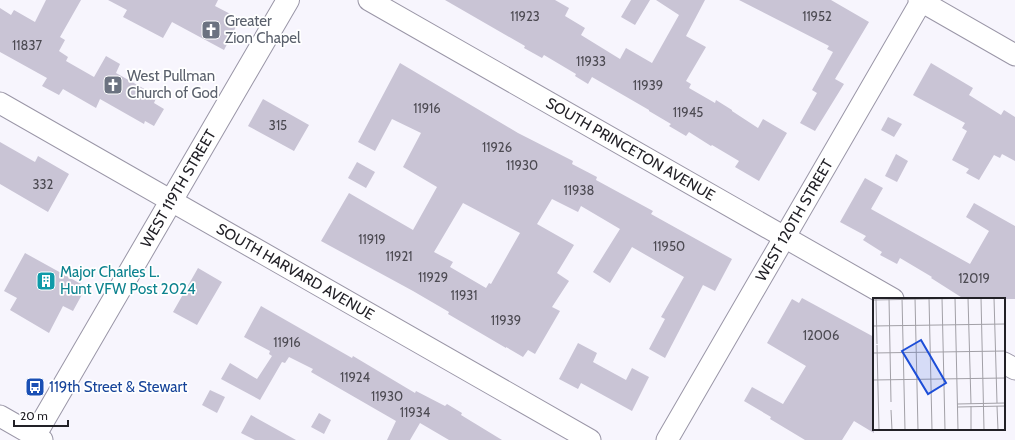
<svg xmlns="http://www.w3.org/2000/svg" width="1015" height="440" font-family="Cabin,sans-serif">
  <rect width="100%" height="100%" fill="#f7f5fd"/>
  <path fill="#c9c4d5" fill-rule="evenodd" d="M46,0H81L60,37L65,40L59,51L68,57L66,61L94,77L106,56L120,64L116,73L157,96L154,103L164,109L154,126L145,121L144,124L100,99L96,108L63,89L59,95L42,86L47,78L0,52V8L11,15L14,10L35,22Z
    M108,0H218L215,6L240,19L224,50L172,22L163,38L123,17L127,10Z
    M445,0H555L569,8L565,16L585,28L581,35L620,59L626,48L652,63L679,15L656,0H705L686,36L706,47L686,81L691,84L689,88L715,103L716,100L732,110V111L758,128L763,119L787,133L759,181L735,167L739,161L712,145L711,146L689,132L686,136L669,126L671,124L649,111V110L592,77L588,84L575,76L576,74L544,55L542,58L524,48L525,46Z
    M631,0H650L635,25L621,17Z
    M739,0H831L869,22L835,79L844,84L815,131L800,123L817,93L812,90L833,52L827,49L829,46Z
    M400,63L518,133L573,161L572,164L597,177L596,180L653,211L651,214L732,259L715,291L703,285L665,358L649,349L665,319L661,317L684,277L632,247L610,283L593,272L620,229L581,206L578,212L552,199L537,224L574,245L557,273L569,281L552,307L560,311L535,354L528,350L523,357L506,347V348L448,314L449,312L413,291L321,241L349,193L413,230L437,187L403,167L421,133L392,119L375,151L358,142ZM463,203L520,233L491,284L489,283L486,288L450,267L453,262L434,252Z
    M931,63L973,88L969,95L1001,115L1004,110L1015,117V161L1002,154L1000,158L994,155L979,180L966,173L969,169L952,160L967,131L962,128L965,123L913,95Z
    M263,99L309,125L294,151L248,126Z
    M888,117L902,124L894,137L881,130Z
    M0,142L35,162L38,156L69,174L48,212L0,184Z
    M896,154L908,161L897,182L885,176Z
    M357,162L375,172L366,188L348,178Z
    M865,178L883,188L871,209L970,264L989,231L966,217L974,203L1015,226V299H964L931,278L932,277L900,258L897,264L880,255L882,252L863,240L866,236L840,222Z
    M25,253L81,284L79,286L85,289L73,311L63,306L49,333L10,310L17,298L4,291Z
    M198,268L222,282L197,325L173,312Z
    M802,298L874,337V433L854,421L842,440H805L770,419L771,417L744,401L752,387L783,404L806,366L767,343L792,299L799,303Z
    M261,306L352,358L353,356L415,393L416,391L445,406L447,404L462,413L461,415L502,440H449L420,423L410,440H387L396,421L311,372L313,369L289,357L285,363L282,362L260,400L221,379L230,363L257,379L272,356L269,354L270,351L244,337Z
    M578,343L597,353L593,362L626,380L632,368L649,377L632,411L581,383L578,389L559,379Z
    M210,390L225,397L217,413L202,405Z
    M319,413L331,420L324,434L311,427Z
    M251,415L296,440H255L241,433Z"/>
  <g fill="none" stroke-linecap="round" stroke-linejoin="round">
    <defs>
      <g id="street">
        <path id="s1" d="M369,0L893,299"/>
        <path d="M919,0L1015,55"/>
        <path id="s2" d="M0,103L590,440"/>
        <path d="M1004,363L1015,369"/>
        <path d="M0,416L42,440"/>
        <path id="s3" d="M667,440L922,0"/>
      </g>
      <g id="secondary">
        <path id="s4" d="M32,440L288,0"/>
      </g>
    </defs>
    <use href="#street" stroke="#9a96a7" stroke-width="23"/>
    <use href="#secondary" stroke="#9a96a7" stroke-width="24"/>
    <use href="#street" stroke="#fff" stroke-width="21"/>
    <use href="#secondary" stroke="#fff" stroke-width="22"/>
  </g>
  <defs>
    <symbol id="church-square" viewBox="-11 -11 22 22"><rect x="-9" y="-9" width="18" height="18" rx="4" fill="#6b7280" stroke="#fff"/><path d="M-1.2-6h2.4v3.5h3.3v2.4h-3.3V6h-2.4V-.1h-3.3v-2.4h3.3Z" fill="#fff"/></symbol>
    <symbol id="building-square" viewBox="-11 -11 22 22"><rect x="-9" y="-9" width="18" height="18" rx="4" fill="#0f9aa8" stroke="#fff"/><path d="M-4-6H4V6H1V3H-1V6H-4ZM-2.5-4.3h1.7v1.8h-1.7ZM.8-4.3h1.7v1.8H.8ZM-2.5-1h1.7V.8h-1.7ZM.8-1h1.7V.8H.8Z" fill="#fff"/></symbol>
    <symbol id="bus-square" viewBox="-11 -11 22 22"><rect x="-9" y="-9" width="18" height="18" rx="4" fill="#1a4fb4" stroke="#fff"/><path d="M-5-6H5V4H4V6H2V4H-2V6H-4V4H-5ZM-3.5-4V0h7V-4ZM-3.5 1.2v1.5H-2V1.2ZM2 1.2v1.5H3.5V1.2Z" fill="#fff"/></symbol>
  </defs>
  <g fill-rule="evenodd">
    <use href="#church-square" x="200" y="19" width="22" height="22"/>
    <use href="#church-square" x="102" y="74" width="22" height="22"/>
    <use href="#building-square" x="35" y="270" width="22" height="22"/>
    <use href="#bus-square" x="24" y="376" width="22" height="22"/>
  </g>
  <g text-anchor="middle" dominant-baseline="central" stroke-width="3.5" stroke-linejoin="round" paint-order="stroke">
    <g font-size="13" fill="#4c4a52">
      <text x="525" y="16">11923</text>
      <text x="817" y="16">11952</text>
      <text x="27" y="45">11837</text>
      <text x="591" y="61">11933</text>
      <text x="648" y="85">11939</text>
      <text x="427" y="108">11916</text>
      <text x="688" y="112">11945</text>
      <text x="278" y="125">315</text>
      <text x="497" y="147">11926</text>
      <text x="522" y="165">11930</text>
      <text x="43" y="184">332</text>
      <text x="579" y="190">11938</text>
      <text x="372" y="239">11919</text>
      <text x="669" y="246">11950</text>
      <text x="399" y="256">11921</text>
      <text x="433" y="277">11929</text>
      <text x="974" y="278">12019</text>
      <text x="464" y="295">11931</text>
      <text x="506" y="320">11939</text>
      <text x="821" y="335">12006</text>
      <text x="287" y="342">11916</text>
      <text x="355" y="377">11924</text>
      <text x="387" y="396">11930</text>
      <text x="415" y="412">11934</text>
    </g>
    <g font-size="15" fill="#5b616d" stroke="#fff" text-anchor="start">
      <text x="225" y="21">Greater<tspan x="225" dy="17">Zion Chapel</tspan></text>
      <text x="127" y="76">West Pullman<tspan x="127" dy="17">Church of God</tspan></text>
    </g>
    <g font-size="15" fill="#222127" stroke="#fff">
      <text stroke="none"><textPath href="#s1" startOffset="301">SOUTH PRINCETON AVENUE</textPath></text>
      <text stroke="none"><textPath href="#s4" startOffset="291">WEST 119TH STREET</textPath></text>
      <text stroke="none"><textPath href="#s3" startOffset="254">WEST 120TH STREET</textPath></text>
      <text stroke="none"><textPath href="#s2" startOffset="340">SOUTH HARVARD AVENUE</textPath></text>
    </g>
    <g font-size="15" fill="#0d838f" stroke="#fff" text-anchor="start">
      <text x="60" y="272">Major Charles L.<tspan x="60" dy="17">Hunt VFW Post 2024</tspan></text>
    </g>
    <g font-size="15" fill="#164399" stroke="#fff" text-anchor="start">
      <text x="49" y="387">119th Street &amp; Stewart</text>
    </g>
  </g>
  <g transform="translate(873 298)">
    <rect width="132" height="132" fill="#f7f5fd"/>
    <path fill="none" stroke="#a2a0a7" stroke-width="1" d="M3,0L4,46M16,0L18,104M29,0L32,132M42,0L45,132M56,0L59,132M69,0L72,132M82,0L85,132M95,0L98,106M108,0L111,132M121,0L124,105M0,2L108,0M0,28L132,26M4,47L6,132M0,55L132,53M0,82L132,80M84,106L132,105M98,108V132M124,108L125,132M85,109L132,108M18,112L19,132"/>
    <path fill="#1d4ed8" fill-opacity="0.15" stroke="#1d4ed8" stroke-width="2" d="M48,42L73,85L55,96L29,53Z"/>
    <rect width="132" height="132" fill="none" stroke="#222127" stroke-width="2"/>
  </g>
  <path d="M14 420v6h54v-6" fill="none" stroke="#222127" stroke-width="2"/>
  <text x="20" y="420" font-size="12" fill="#222127" stroke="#ffffff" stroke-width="3" paint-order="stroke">20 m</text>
</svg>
